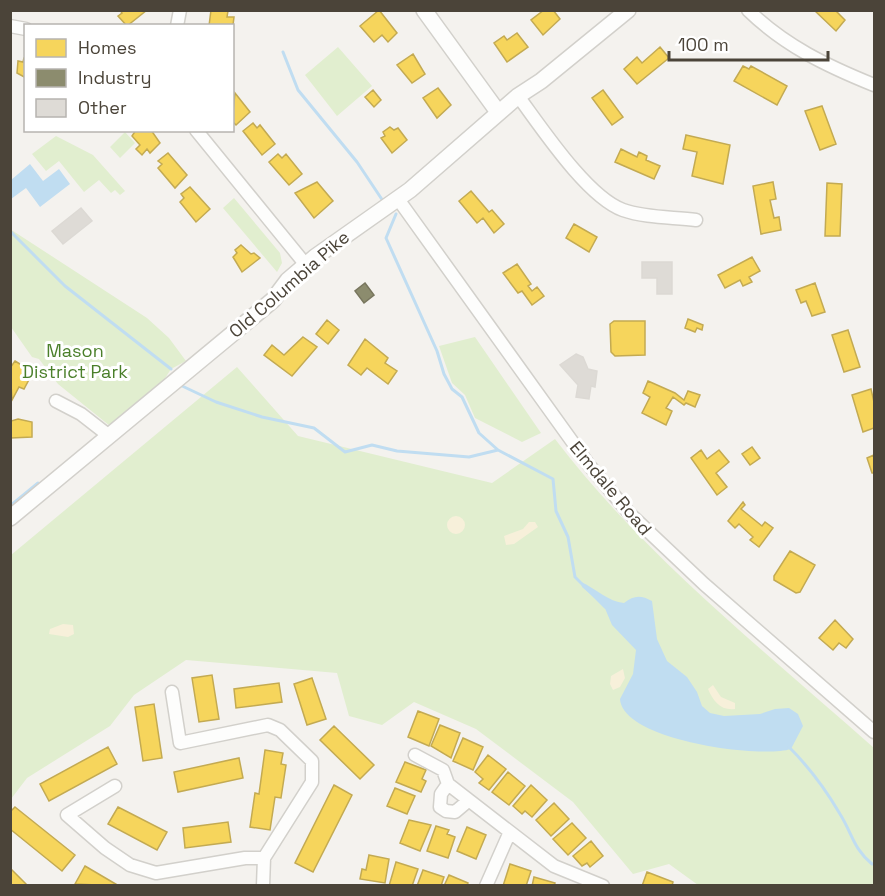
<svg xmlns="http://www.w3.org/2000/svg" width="885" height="896" font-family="'Space Grotesk',sans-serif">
  <rect width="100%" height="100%" fill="#f4f2ee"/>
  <path fill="#e1eecf" d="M338,47L372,86L337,116L305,75Z
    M125,132L135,143L120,158L110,147Z
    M56,136L93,155L125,191L120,195L115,190L111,193L99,180L84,192L59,161L46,171L32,154Z
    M234,198L280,253L282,263L277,272L223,208Z
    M10,229L147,318L169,338L186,361L171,369L160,386L110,426L58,384L39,359L32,357L11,327Z
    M475,337L541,433L522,442L475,418L465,395L452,383L439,346Z
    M237,367L298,436L492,483L555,439C645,557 764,650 874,748V885H698L669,864L633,874L573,802L476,729L414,702L382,725L349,716L337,673L186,660L134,695L110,726L27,778L11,799V555Z"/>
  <path fill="#f7f0da" d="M447 525a9 9 0 1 1 18 0a9 9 0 1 1-18 0Z
    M529,522H535L538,527L514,544L506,545L504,536L523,529Z
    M63,624L73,625L74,634L68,637L49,634L50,629Z
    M623,669L625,678L620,687L613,690L610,684L611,676Z
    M713,685L721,697L735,703V709C721,711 713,701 708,689Z"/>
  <path fill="#c0ddf1" d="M30,164L43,181L59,169L70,184L40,207L26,188L11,199V180Z
    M581,582C595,588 609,602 624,603C634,595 641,595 652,601L657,639L667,661L687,677L697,692L702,706L710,713L724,716L760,714L775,709L789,708L798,714L803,726L791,749C759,759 622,740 620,699L633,674L636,650L612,625L604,606L582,587Z"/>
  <path fill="#f6d55c" stroke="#c3aa52" stroke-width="1.5" d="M120,10H147L127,26L118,16L122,13Z
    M211,10L228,11L227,17H234L233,25L209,26Z
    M379,10L397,33L388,42L382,35L374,42L360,26Z
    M544,10H553L560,19L543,35L531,20Z
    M814,10H835L845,20L836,31Z
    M517,33L528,47L507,62L494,43L504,36L507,40Z
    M660,47L669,58L637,84L624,69L637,57L642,63Z
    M413,54L425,74L412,83L397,65Z
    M24,58H26V78L17,73L18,61L23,62Z
    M743,66L749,69L751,66L787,86L777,105L734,81Z
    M438,88L451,105L437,118L423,98Z
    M373,90L381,100L374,107L365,97Z
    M603,90L623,117L612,125L592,98Z
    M235,93L250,112L236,125L232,121Z
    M822,106L836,144L820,150L805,111Z
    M253,123L257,128L260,125L275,144L262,155L243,131Z
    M390,127L394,130L398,128L407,140L392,153L381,138L385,136L383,132Z
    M136,130H151L160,143L150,153L147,149L142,155L136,149L140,145L132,136Z
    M686,135L730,145L723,184L692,176L697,152L683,149Z
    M621,149L637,157L639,152L647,156L646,160L660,166L654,179L615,162Z
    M168,153L187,175L175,188L158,168L162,164L158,161Z
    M278,154L282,158L286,154L302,174L289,185L269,162Z
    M317,182L333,201L314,218L295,193Z
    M773,182L776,199L770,200L774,218L779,217L781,230L761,234L753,186Z
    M827,183L842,184L840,236H825Z
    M190,187L210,209L196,222L180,202L184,198L181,194Z
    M471,191L489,212L492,210L504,224L494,233L483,218L477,223L459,201Z
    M574,224L597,237L589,252L566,238Z
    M241,245L251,254L254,253L260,258L242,272L233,257L237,253L235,250Z
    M752,257L760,271L749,277L752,282L743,286L740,280L725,288L718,275Z
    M517,264L531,284L528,286L532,291L537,287L544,296L532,305L522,291L518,293L503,273Z
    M815,283L825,312L812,316L806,301L801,303L796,290Z
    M688,319L703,325L702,330L697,328L695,332L685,328Z
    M327,320L339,330L328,344L316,334Z
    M614,321H645V355L615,356L611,352L610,324Z
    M848,330L860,367L844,372L832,335Z
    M303,337L317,347L292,376L264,355L272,345L284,355Z
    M365,339L388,358L385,363L397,371L388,384L367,368L361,375L348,365Z
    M15,361L33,372L24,389L19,387L12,400L10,368Z
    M648,381L675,393L684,400L688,391L700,395L695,407L686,403L684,405L673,397L666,408L672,411L666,425L642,413L650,397L643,393Z
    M871,389L874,402V428L863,432L852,395Z
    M18,419L32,422V437L11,438V421Z
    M752,447L760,458L750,465L742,454Z
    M701,450L707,459L719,450L729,462L716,473L727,487L717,495L691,458Z
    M874,455V473H872L867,458Z
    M743,502L745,505L741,509L762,526L765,522L773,528L759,547L750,540L753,537L739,524L735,528L728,521Z
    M790,551L815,565L800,592L796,593L774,580V576Z
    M835,620L853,639L846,648L839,643L833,650L819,638Z
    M212,675L219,719L199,722L192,678Z
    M312,678L326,719L307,725L294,684Z
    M279,683L282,702L236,708L234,689Z
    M154,704L162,758L143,761L135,707Z
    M418,711L439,719L429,746L408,737Z
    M440,725L460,733L451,758L431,746Z
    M334,726L374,765L360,779L320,740Z
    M463,738L483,747L473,770L453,761Z
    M108,747L117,764L49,801L40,784Z
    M265,750L283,753L281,764L286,765L281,798L275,797L270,830L250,827L255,793L259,794Z
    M488,755L506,769L489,790L479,783L483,779L475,772Z
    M239,758L243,778L178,792L174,772Z
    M405,762L426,770L422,779L426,781L421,792L396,782Z
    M508,772L525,786L509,805L492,792Z
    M334,785L352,795L313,872L295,863Z
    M531,785L547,800L532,817L525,811L522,814L513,806Z
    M395,788L415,796L407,814L387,806Z
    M554,803L569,819L551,836L536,820Z
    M15,807L75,855L62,871L10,829V812Z
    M118,807L167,832L157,850L108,824Z
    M409,820L431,825L420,851L400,843Z
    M228,822L231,842L185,848L183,828Z
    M572,823L586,838L568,855L553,839Z
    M436,826L449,830L447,834L455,837L448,858L427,851Z
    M467,827L486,835L476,859L457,851Z
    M591,841L603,856L590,867L587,863L582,866L573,856Z
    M369,855L389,859L385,883L360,879L362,869L366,870Z
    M396,862L418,869L412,886H389Z
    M510,864L531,871L526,886H503Z
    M85,866L119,886L75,884Z
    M10,868L28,886H10Z
    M423,870L444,877L441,886H417Z
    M647,872L673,882L672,886H642Z
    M449,875L468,883L467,886H444Z
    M534,877L555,883L554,886H532Z"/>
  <path fill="#8c8c6e" stroke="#78765e" stroke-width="1.5" d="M365,283L374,295L364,303L355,291Z"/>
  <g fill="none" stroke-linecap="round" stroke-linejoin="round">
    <path stroke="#c0ddf1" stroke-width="3" d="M283,52L298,90L357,162L383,201
      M396,214L386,238L437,351L444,374L452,389L462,397L479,433L498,450L553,479L556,511L568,537L575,577L605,607
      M10,231L65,286L171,369
      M180,385L216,402L262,417L314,428L345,452L372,445L397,451L469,457L498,450
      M10,506L38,483
      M789,747C809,767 826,790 840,814C853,835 853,848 872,864"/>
  </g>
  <path fill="#dedbd6" stroke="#dcd9d4" stroke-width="1.5" d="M81,208L92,221L63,244L52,231Z
    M642,262H672V294H657V278H642Z
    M576,354L583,357L588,369L597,371L595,387L591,386L589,399L576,397L578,385L560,365Z"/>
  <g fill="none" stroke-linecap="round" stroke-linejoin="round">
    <defs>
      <path id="minor" d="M748,10C785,46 827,66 874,85
        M10,26L26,29
        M177,26L180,10
        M518,96C541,127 587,197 623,210C646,218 673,217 696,220
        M196,130L306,265
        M398,199L589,465L629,513L704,584L874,732
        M56,401L81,414L108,435
        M172,692L180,743L268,725L280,730L312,761V782L264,858L263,886
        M415,755L443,770L448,784L554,866L603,886
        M448,784L441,794L440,807L446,811L455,812L468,801
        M115,786L67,815L105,848L130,865L156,873L245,858H264
        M486,886L509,834"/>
      <path id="tertiary" d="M424,10L498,112
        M10,518L255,315L273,300L288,280L315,257L410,190L518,96L541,81L628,10"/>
    </defs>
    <use href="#minor" stroke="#d2d0cb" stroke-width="15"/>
    <use href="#tertiary" stroke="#d2d0cb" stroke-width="18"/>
    <use href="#minor" stroke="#fdfdfc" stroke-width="12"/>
    <use href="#tertiary" stroke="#fdfdfc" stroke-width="15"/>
  </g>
  <g text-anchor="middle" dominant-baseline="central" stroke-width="6" stroke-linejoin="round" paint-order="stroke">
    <g font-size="18" fill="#4b4439" stroke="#fff">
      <text transform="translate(289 284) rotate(-41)">Old Columbia Pike</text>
      <text transform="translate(611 488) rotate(50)">Elmdale Road</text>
    </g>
    <g font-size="18" fill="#4a7f2a" stroke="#fff">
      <text x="75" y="350">Mason<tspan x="75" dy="21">District Park</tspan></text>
    </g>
  </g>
  <rect width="885" height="896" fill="none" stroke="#4b4439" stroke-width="24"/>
  <rect x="24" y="24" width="210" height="108" fill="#ffffff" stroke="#b7b4b0" stroke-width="1.5"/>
  <rect x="36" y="39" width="30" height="18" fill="#f6d55c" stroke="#b7b4b0" stroke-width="1.5"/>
  <text x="78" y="54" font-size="18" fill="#4b4439">Homes</text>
  <rect x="36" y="69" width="30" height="18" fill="#8c8c6e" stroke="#b7b4b0" stroke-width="1.5"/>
  <text x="78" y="84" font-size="18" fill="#4b4439">Industry</text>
  <rect x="36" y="99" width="30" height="18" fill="#dedbd6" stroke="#b7b4b0" stroke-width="1.5"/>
  <text x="78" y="114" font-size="18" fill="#4b4439">Other</text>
  <path d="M669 51v9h159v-9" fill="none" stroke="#4b4439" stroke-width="3"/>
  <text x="678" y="51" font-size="18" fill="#4b4439" stroke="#ffffff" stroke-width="4.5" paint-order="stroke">100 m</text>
</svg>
